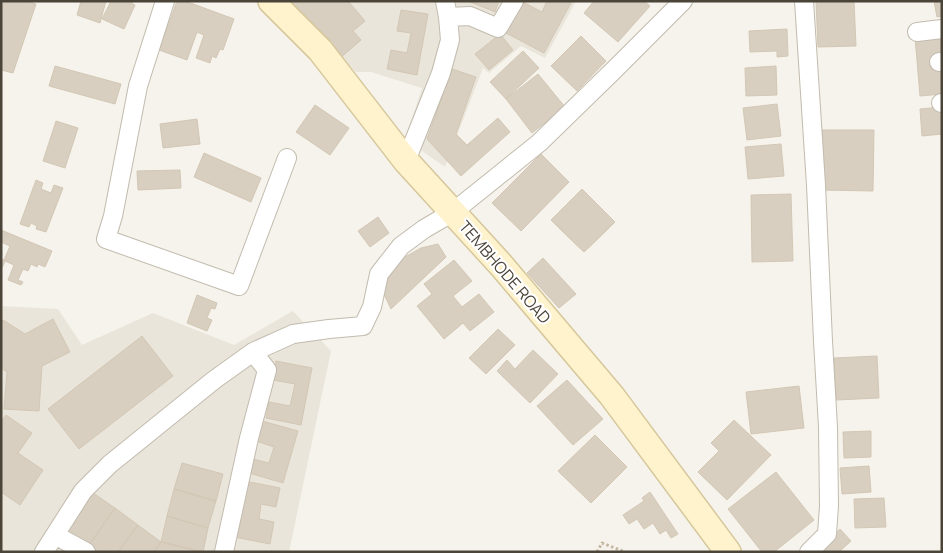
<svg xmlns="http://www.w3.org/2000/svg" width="943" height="553" font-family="Manrope,sans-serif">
  <rect width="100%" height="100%" fill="#f6f3ec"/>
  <path fill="#eae5da" d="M284,1H576L545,58L521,46L489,73L483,68L445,167L405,139L422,88L371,72H356Z
    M1,306L58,309L82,345L153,313L234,345L293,311L331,351L289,552H1Z"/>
  <path fill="#d8cfc1" stroke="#d3c7b4" d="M1,1H26L36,4L13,73L1,70Z
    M81,1H106L100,23L77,15Z
    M111,1H133L132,4L135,5L124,29L102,19Z
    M177,1H185L234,19L223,50L220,49L216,58L212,56L210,63L196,58L204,35L197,32L187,60L159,50Z
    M287,1H348L365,21L353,31L361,40L338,60Z
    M468,1H499L495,12Z
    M547,1H572L544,53L506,33L523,2L542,12Z
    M594,1H644L650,6L618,42L584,13Z
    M816,1H854L856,46L818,47Z
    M934,1H942V16L937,17Z
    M401,10L428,14L417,75L387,69L391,50L407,53L411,33L397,31Z
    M787,29L788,56L777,57V51L750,52L749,31Z
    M942,33V57L931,58L932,69L942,68V94L920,96L915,37Z
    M500,34L513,50L489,70L475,54Z
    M581,36L606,61L577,91L551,66Z
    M523,51L539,68L506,99L490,82Z
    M55,66L121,84L115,104L49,86Z
    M776,66L777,95L746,96L745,68Z
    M452,69L476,77L456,134L467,145L498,118L510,132L461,176L427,139Z
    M538,74L565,107L532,133L506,99Z
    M777,104L781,136L747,140L743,108Z
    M315,105L349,128L330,155L296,132Z
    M942,107V134L922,136L920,109Z
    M197,119L200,144L163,148L160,124Z
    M56,121L78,128L65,168L43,161Z
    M821,130H874L873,191L821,190Z
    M781,144L784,176L748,179L745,147Z
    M204,153L261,178L251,202L194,177Z
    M541,154L569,182L521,231L492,203Z
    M180,170L181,188L138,190L137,171Z
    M36,180L43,183L41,189L51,193L54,185L63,188L46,232L36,229L37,226L31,223L29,227L20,224Z
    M582,189L615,222L584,252L551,220Z
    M582,189L615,222L584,252L551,220Z
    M791,194L793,261L752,262L751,195Z
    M378,217L389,233L370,247L358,231Z
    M1,230L52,251L45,267L38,264L37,267L31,264L28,271L23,269L18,280L23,282L21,285L8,280L14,265L5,261L1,270V259L4,260L10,246L1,242Z
    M438,244L446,257L391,309L383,292L390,267L398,261L421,248Z
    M543,258L576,294L559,308L527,273Z
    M454,260L472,281L453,296L462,307L479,294L494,312L470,331L463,323L444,339L417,306L432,294L424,284Z
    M197,295L217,303L215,309L211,308L207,318L212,320L207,331L187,323Z
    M53,319L70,352L42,366L39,411L4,409L7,372L1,368V323L3,320L25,334Z
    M498,329L515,345L486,374L469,358Z
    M142,336L173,376L79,449L48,409Z
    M533,350L558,374L530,403L497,371L507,360L515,369Z
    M877,356L879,398L836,400L834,358Z
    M276,361L312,368L301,425L266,418L269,402L290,406L295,384L273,380Z
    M567,380L603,419L573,445L537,406Z
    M799,386L804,428L751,434L746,392Z
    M6,415L32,433L18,453L43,470L20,505L1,492V422Z
    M734,420L771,455L727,500L698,472L719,451L711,443Z
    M262,421L298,431L283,483L249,473L253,459L269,463L274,447L256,441Z
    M871,431V457L844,458L843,432Z
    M595,435L627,467L591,503L558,471Z
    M182,463L223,474L216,501L174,489Z
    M869,466L871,492L842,494L840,468Z
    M776,472L814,520L774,552H762L728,509Z
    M245,481L280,488L276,507L261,504L259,519L274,522L270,544L234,537Z
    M174,489L216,501L208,528L167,516Z
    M650,492L678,534L671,538L666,530L660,534L653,523L644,529L637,519L629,524L623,515L644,501L642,498Z
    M93,493L115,508L89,545L67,530Z
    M884,498L886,527L855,528L854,499Z
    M115,508L138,525L118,552H99L89,545Z
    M167,516L208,528L203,552L161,542Z
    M138,525L161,542L154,552H118Z
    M840,529L851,541L839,552H814Z
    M161,542L203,552H154Z"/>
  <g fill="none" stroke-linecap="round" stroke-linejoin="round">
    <defs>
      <path id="street" d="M165,1L138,86L113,216L106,239L239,286L287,158
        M804,1L816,185L823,341L828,427L829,506L827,534L809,552
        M448,17L470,16L498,28L514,1
        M917,32L942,29
        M939,62H942
        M941,103H942
        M406,161L441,73L450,40L448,17L445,1
        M55,535L86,552
        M44,552L83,491L110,464L214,380L253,352L293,334L329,329L363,326L372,307L379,274L401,246L424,229L453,212L539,143L615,69L683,1
        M224,552L249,438L267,370L253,352"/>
      <path id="secondary" d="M271,1L320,50L406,161L501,265L612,396L728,552"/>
    </defs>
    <use href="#street" stroke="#c2bbae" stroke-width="20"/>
    <use href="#secondary" stroke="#d6c79b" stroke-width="28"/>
    <path stroke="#c4b79f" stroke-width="3" stroke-dasharray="2.5 2.5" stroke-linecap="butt" d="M597,552L602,543L625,552"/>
    <use href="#street" stroke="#fff" stroke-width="18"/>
    <use href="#secondary" stroke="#fff3cd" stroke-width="25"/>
  </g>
  <g text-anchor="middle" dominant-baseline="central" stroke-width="4.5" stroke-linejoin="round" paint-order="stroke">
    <g font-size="16" fill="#4b4439" stroke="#fff">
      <text transform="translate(505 272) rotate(49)">TEMBHODE ROAD</text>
    </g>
  </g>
  <rect width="943" height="553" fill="none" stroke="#4b4439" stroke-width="5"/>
</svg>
